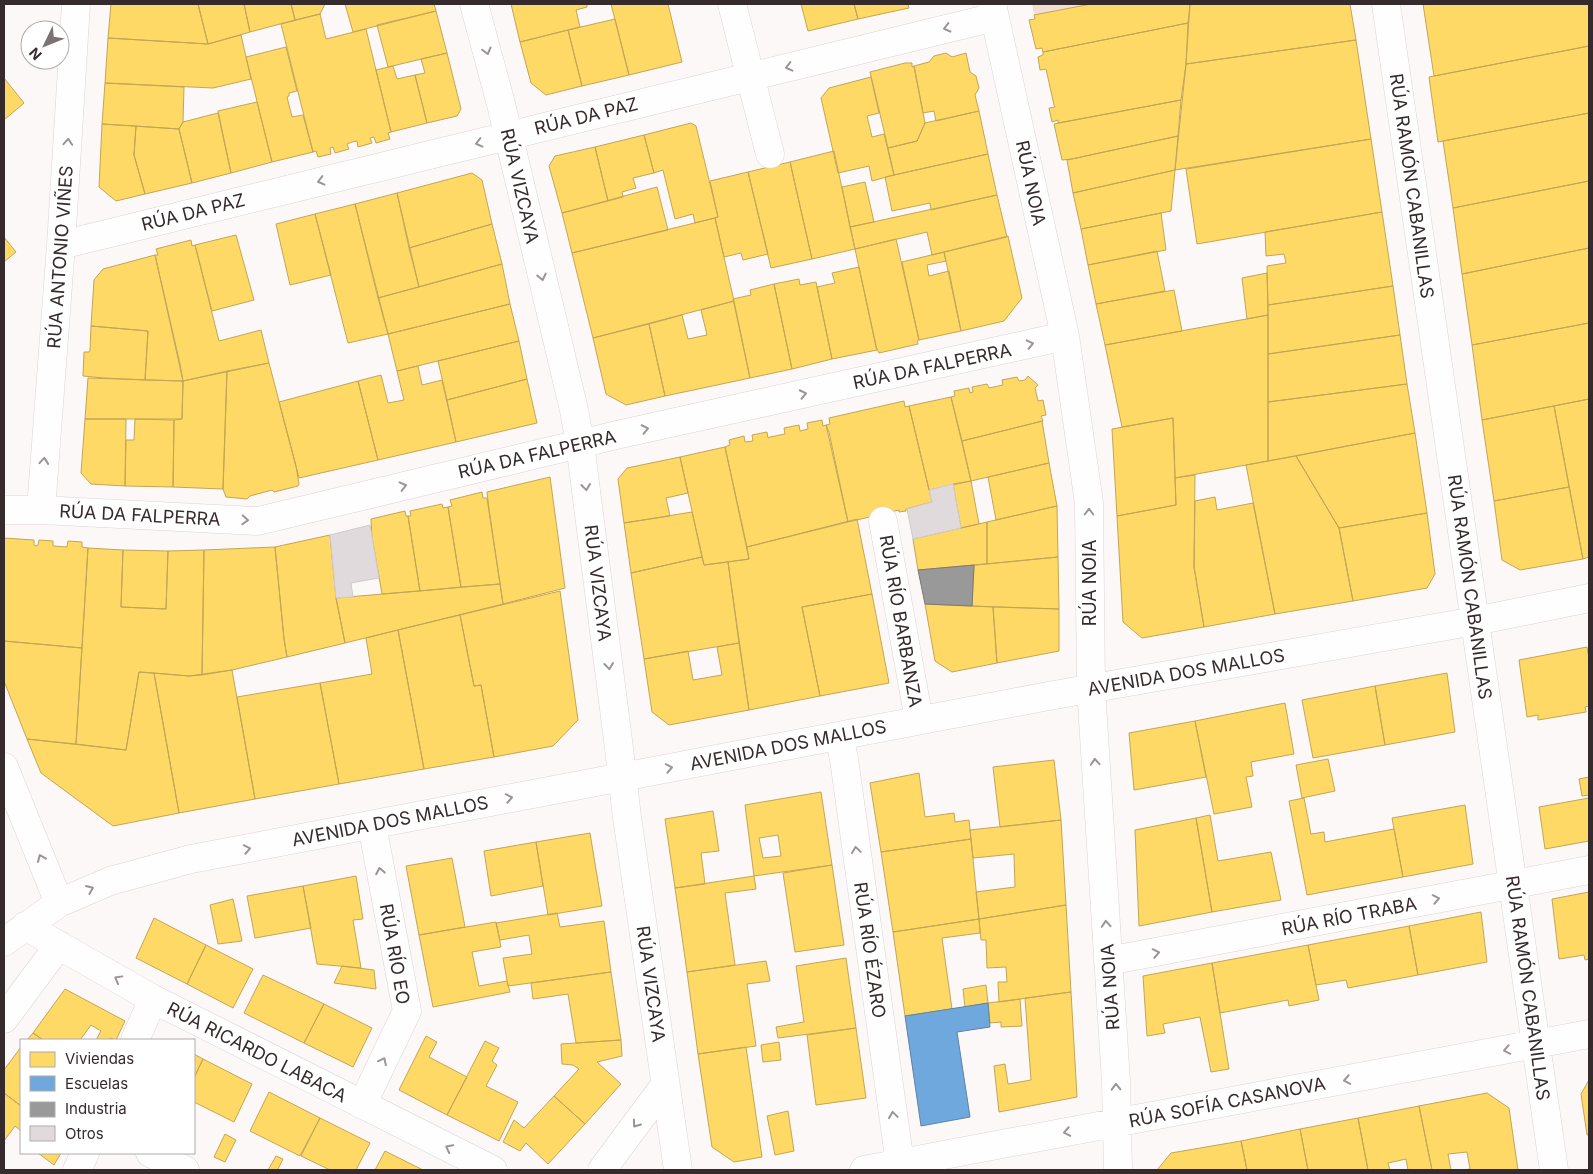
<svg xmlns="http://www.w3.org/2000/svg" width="1593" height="1174" font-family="Inter,sans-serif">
  <rect width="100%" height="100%" fill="#fcf8f8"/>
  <path fill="#f2dfd2" d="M1032,4H1091L1034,15Z"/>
  <path fill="#ffd966" stroke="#c3a555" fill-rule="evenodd" d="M111,4H198L208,44L108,38Z
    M198,4H244L250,32L208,44Z
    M244,4H291L295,20L250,32Z
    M291,4H325L320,14L295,20Z
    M345,4H434L436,11L353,32Z
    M511,4H587V7L576,10L580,27L520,42Z
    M611,4H668L682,62L629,75Z
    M801,4H854L858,19L808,31Z
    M854,4H908L909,8L858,19Z
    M1091,4H1190L1188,23L1043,52L1042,48L1036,49L1029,20L1035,19L1034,15Z
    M1190,4H1350L1356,40L1186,64Z
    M1423,4H1589V46L1434,76Z
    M436,11L447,53L388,67L377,25Z
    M320,14L326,39L366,29L391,132L388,133L390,139L376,143L374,137L370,138L372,143L358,147L357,141L352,142L347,144L349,149L335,153L333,147L330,148L331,154L318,157L316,151L313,152L281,24Z
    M615,19L629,75L582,86L568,30Z
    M1188,23L1186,64L1181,100L1058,123V120L1052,122L1049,108L1055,107L1054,105L1046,69L1040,70L1038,57L1043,55V52Z
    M568,30L582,86L546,95L531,83L520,42Z
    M241,35L251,79L213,88L105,83L108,38L208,44Z
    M1356,40L1371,139L1175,170L1186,64Z
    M1589,46V113L1438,142L1429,77Z
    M286,47L297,91L289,93V96L287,97L292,117L303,115L313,152L272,162L246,57Z
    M447,53L461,109L457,116L427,123L415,75L425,73L421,59Z
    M946,53L952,57L966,53L970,72L976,76L979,88L975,95L979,111L936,121L934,111L923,113L914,66L929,62L934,56Z
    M905,63H912V67L914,66L925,123L917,141L888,148L870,72Z
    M393,66L397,79L415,75L427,123L391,132L376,70Z
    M871,77L879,113L867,116L872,137L884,134L894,175L872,181L869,166L838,173L821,98L829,88Z
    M4,78L24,103L4,120Z
    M105,83L184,87L183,122L179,129L102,124Z
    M1181,100L1178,136L1072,159L1062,160L1054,124Z
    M257,102L272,162L231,173L218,111Z
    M979,111L988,154L894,175L888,148L917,141L925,123Z
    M218,113L231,173L192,183L179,129L183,122Z
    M1589,113V181L1453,208L1443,141Z
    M691,123L696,126L718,217L695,223L693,214L675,219L663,170L654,173L644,135Z
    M102,124L136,126L134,155L145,194L116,201L99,187Z
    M136,126L179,129L192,183L145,194L134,155Z
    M644,135L654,173L633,178L636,188L622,192L623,197L608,201L595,147Z
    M1178,136L1175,170L1073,193L1067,160Z
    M1371,139L1382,212L1197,244L1186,169Z
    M595,147L608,201L562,213L549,166L555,156Z
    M834,151L855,249L812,259L790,162Z
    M988,154L997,195L931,210L930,203L892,211L885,177Z
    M790,162L812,259L771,268L748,172Z
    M1175,170L1171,211L1081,229L1073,193Z
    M748,172L768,254L743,260L741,253L724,257L715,218L718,217L710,181Z
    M472,173L482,180L492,224L409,248L397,193Z
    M1589,181V248L1462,274L1453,208Z
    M865,182L874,222L850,227L842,187Z
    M657,187L668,230L572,253L562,213Z
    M397,193L419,287L378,298L355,204Z
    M997,195L1007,237L932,255L927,232L855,249L850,227Z
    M355,204L388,334L348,343L315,214Z
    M1382,212L1393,286L1268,305L1267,266L1286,263L1284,254L1266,256L1265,232Z
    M1161,213L1166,250L1088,265L1081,229Z
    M315,214L331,275L290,285L276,224Z
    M715,218L734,301L593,338L572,253Z
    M492,224L502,264L419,287L409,248Z
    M236,235L254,300L212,311L195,245Z
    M1008,236L1022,298L1004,321L961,331L944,252Z
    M4,237L16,252L4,262Z
    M896,239L919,340L917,341L918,344L879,353L876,347L855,249Z
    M191,240L192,246L195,245L219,341L261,330L269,363L183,381L155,255H158L156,249Z
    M1589,248V323L1472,345L1462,274Z
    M1157,251L1165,291L1096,304L1088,265Z
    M944,252L946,261L927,265L929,276L949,271L961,331L919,340L902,262Z
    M155,255L180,364L183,381L145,380L148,331L91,326L94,280L103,269Z
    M502,264L510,304L388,334L378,298Z
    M859,267L877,350L832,359L817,287L835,283L832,273Z
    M1267,273L1268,315L1247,319L1242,278Z
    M799,279L800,285L816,282L832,359L792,369L774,284Z
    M774,284L792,369L750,378L733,299L751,295L750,290Z
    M1393,286L1400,335L1268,354V305Z
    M1174,290L1182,331L1105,345L1096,304Z
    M734,301L750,378L665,396L649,324L682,315L688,339L707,335L701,310Z
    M510,304L519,341L397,371L388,334Z
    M1268,315V461L1175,478L1173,418L1122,427L1105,345Z
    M1589,323V399L1482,420L1472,345Z
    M649,324L665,396L626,405L606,394L593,338Z
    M91,326L148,331L145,380L104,378L83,376L84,352H89L90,350Z
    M1400,335L1407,384L1268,402V354Z
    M519,341L527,379L447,400L438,361Z
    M269,363L296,466L299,484L298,486L274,492L272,490L250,496L247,499L226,497L223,489L227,371Z
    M418,366L422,385L442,380L456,442L378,460L358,381L381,375L388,403L404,400L397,371Z
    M227,371L223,489L173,487L174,420L182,419L183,381Z
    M1028,376L1038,385L1035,388L1038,401L1043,400L1046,415L1041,416L1043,421L962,441L951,397L955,396L954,391L969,388L970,393L973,392L972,387L987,384L989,388L1003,385L1002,380L1017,377L1019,381L1025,380Z
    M88,378L183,381L182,419H85Z
    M527,379L537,423L456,442L447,400Z
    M358,381L378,460L299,478L279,402Z
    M1407,384L1415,433L1268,461V402Z
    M951,397L971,481L929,490L909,406Z
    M1589,399V557L1583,559L1554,406Z
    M904,401L905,407L909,406L932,502L906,509V511L899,512V510L848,522L826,425L830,424L829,418Z
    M1554,406L1569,487L1494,501L1482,420Z
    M1173,418L1176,505L1117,516L1112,429Z
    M85,419H126L125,486L91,484L81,473Z
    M135,419L174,420L173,487L125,486L126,440H134Z
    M822,420L823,426L826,425L829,432L848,522L747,547L725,447L730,445L729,440L744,436L745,442L753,441L752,435L767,432L768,438L770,437L785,434L784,428L799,425L800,431L808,429L807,423Z
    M1042,421L1049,463L971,481L962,441Z
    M1415,433L1427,513L1339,528L1296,456Z
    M725,447L749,559L704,565L680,457Z
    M1296,456L1339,528L1353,601L1275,614L1246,465Z
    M680,457L688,493L666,498L670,516L624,523L618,479L627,468Z
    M1049,463L1057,506L996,520L988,477Z
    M1195,475L1194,567L1204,627L1142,638L1123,622L1117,516L1176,505L1175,478Z
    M550,477L565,588L503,604L489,509L487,492Z
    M971,481L979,524L961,528L953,484Z
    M1569,487L1583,559L1520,570L1502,560L1494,501Z
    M482,492L483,498H487L500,584L461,587L448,507L452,506L450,500Z
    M1215,497L1217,510L1253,503L1275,614L1204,627L1194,567L1195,501Z
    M442,504L443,508L448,507L461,587L420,591L408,516H411L410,511Z
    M1057,506L1058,557L987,564V522Z
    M405,511L406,516H408L420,591L382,594L372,537L371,519Z
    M692,512L702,557L631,573L624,523Z
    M1427,513L1435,574L1427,588L1353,601L1339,528Z
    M857,519L872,594L802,607L820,696L749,710L728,562L749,559L747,547Z
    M987,522V564L918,570L913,539Z
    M330,535L336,598L345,643L287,657L284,639L275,547Z
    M4,538L34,540V545L36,546L38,545L39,540L53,541V546L67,547L68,541L82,542V547L88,548L82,648L4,641Z
    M275,547L284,639L287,657L232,670L202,675L204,550Z
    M88,548L123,550L121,607L166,609L168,551L204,550L202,675L189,676L139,672L126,750L76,744Z
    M123,550L168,551L166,609L121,607Z
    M702,557L704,565L728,562L739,643L644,659L631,573Z
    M1058,557L1059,609L972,606L974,565Z
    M500,584L503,604L345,643L336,598Z
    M560,591L578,720L553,746L494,757L481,685L474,686L460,615Z
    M872,594L889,683L820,696L802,607Z
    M925,604L993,607L997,663L952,672L935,661Z
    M993,607L1059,609V651L997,663Z
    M460,615L474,686L481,685L494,757L424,769L398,630Z
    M398,630L424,769L339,784L320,683L372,674L366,638Z
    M4,641L82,648L76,744L27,739L4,681Z
    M739,643L749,710L669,725L652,712L644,659L688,651L693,680L722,675L717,647Z
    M1587,647L1589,659V706L1585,707L1586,712L1538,720V715L1527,717L1519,660Z
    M232,670L255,799L179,813L154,673L189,676Z
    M139,672L154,673L179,813L113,826L41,773L27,739L126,750Z
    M1447,673L1455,732L1385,745L1375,686Z
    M320,683L339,784L255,799L237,697Z
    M1375,686L1385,745L1313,758L1302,700Z
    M1285,703L1294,754L1251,762L1253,776L1246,777L1252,807L1214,814L1195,721Z
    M1195,721L1206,777L1134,790L1129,733Z
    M1328,759L1335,791L1302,798L1296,765Z
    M1054,760L1061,820L1000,827L993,767Z
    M919,773L925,817L954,813L955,822L969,820L971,839L881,852L870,783Z
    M1589,777V795L1582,796L1579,779Z
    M821,792L832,865L754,876L745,805ZM778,835L781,856L763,858L759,838Z
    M1304,798L1311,834L1324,832L1325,842L1394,829L1403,877L1307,895L1289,801Z
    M1589,798V841L1545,849L1539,807Z
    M1465,805L1473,864L1403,877L1392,818Z
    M713,811L719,851L701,853L705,884L675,888L665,819Z
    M1210,815L1218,861L1271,852L1281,900L1212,912L1196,818Z
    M1196,818L1212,912L1139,926L1135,830Z
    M1061,820L1066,905L979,919L976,892L1015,887L1014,854L973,858L970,830Z
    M590,833L602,906L548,915L536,842Z
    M971,839L979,919L893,932L881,852Z
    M536,842L543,886L491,896L484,851Z
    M452,858L465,927L419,935L406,866Z
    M832,865L844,945L795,952L783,873Z
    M356,876L363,919L353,920L361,968L317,964L303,886Z
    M754,876L756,889L725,893L735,965L687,972L675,888Z
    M303,886L311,928L255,938L247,896Z
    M1589,892V959L1585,960L1584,955L1559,959L1552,899Z
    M233,899L242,941L218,944L210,905Z
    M1066,905L1071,992L999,1002L998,982H1007L1006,967L987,968L986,940H981L979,919Z
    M1481,912L1487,962L1418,975L1409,926Z
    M557,913L560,927L604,921L611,972L508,986L503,958L532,954L529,935L500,940L496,923Z
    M154,918L206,945L187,984L136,958Z
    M979,919L980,933L942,938L952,1009L905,1016L893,932Z
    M496,922L501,947L472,952L479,986L507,981L510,992L433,1007L419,935Z
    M1409,926L1418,975L1348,988L1346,980L1316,985L1308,945Z
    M206,945L253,969L233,1008L187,984Z
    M1308,945L1319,1000L1289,1006L1288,1000L1220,1013L1212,963Z
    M846,958L856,1028L778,1038L776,1027L804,1022L796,966Z
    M766,961L770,981L747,984L756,1046L698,1054L687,972Z
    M1212,963L1229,1069L1211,1072L1200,1017L1163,1024L1165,1033L1147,1036L1143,976Z
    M342,966L374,970L376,989L334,983Z
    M611,972L621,1040L576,1043L568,994L533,999L531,983Z
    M263,975L324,1004L304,1043L244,1013Z
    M986,985L988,1003L965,1007L963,989Z
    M65,989L125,1021L116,1040L110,1038L109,1040H96L101,1031L91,1025L80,1040H43L33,1033Z
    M1071,992L1077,1097L999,1112L994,1066L1005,1064L1008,1084L1031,1080L1025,998Z
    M1020,999L1022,1026L1001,1027V1022L990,1023L988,1003Z
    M324,1004L372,1028L353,1067L304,1043Z
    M856,1028L866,1098L816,1105L807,1035Z
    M33,1033L43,1040H27Z
    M426,1036L437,1042L429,1057L467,1077L447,1115L399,1090Z
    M621,1040L622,1056L597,1062L621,1084L585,1124L554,1096L579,1069L573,1065L562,1064L561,1044Z
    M485,1041L499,1048L492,1061L497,1065L486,1086L518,1102L499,1141L447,1115Z
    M779,1042L781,1060L763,1062L761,1045Z
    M21,1047V1106L4,1093V1070Z
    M746,1047L762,1157L734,1162L712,1147L698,1054Z
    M194,1054L203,1059L194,1078Z
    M203,1059L252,1084L234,1122L194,1102V1078Z
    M1589,1080V1135H1587L1581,1094Z
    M269,1092L320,1118L300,1156L250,1131Z
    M4,1093L21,1106V1131L15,1126L4,1141Z
    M1487,1093L1509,1108L1518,1170H1462L1470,1169L1467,1152L1448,1154L1451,1170H1432L1419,1106Z
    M554,1096L585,1124L548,1164L526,1143L520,1151L503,1142L514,1120L524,1128Z
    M1419,1106L1432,1170H1408L1406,1159L1388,1163L1390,1170H1368L1358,1118Z
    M788,1111L794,1151L775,1155L767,1116Z
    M320,1118L370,1143L356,1170H330L301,1156Z
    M1358,1118L1368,1170H1308L1300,1129Z
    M1300,1129L1308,1170H1247L1241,1141Z
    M225,1134L236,1140L225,1162L214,1157Z
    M1241,1141L1247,1170H1157L1171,1153Z
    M385,1151L423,1170H375Z
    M38,1153H61L54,1165Z
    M276,1156L283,1159L278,1169L281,1170H268Z"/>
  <path fill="#6fa8dc" stroke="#5e82a7" d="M988,1003L990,1027L957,1032L970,1117L921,1126L905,1016Z"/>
  <path fill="#999" stroke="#7b7878" d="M974,565L972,606L925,604L918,570Z"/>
  <path fill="#e0dadc" stroke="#d1cacd" d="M953,484L961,528L913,539L907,509L932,502L929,490Z
    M370,525L379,578L351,583L353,597L336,598L330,535Z"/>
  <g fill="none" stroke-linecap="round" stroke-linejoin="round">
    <defs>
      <path id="street" d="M474,4L501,104L574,410L580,444L618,740L627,817L678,1170
        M732,4L770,154
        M992,4L1065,336L1089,503L1091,688L1116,1082L1118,1170
        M1386,4L1554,1170
        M61,245L995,17
        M4,510H41L258,521L621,434L1065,336
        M41,510L61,245L76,4
        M883,521L919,720
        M839,736L844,759L900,1164
        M4,767L59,903
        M25,926L153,999L493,1170
        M4,942L59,903L110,881L191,859L1043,697L1475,621L1589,598
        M1108,961L1589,870
        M4,1019L59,945
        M135,1040L153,999
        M362,1105L407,1011L372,825
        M150,1153L185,1170
        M77,1170L85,1153
        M602,1170L665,1085
        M864,1170L1589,1034"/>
    </defs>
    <use href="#street" stroke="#dbd3d4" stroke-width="29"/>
    <use href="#street" stroke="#fffefe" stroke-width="28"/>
  </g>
  <defs><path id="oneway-chevron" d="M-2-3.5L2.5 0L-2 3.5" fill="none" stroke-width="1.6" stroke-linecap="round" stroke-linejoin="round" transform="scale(1.25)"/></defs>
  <g stroke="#9a9495">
    <use href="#oneway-chevron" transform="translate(947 28) rotate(166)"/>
    <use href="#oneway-chevron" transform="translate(487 51) rotate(75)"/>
    <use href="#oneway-chevron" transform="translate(789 67) rotate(166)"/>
    <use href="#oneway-chevron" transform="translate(68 142) rotate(-86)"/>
    <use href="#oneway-chevron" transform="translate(479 143) rotate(166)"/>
    <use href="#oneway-chevron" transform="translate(321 181) rotate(166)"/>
    <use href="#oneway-chevron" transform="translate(542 277) rotate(77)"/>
    <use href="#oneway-chevron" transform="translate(1030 344) rotate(-13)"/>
    <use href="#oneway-chevron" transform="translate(803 394) rotate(-12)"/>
    <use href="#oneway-chevron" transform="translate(645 429) rotate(-12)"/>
    <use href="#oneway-chevron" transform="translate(44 461) rotate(-85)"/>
    <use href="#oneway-chevron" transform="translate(403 486) rotate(-14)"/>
    <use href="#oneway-chevron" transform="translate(586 487) rotate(83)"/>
    <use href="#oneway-chevron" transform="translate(1089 512) rotate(-90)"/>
    <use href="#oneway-chevron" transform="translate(245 520) rotate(3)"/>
    <use href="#oneway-chevron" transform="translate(609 666) rotate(83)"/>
    <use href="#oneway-chevron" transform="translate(1095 762) rotate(-94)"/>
    <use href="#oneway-chevron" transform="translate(669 768) rotate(-11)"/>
    <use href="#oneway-chevron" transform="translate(509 798) rotate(-11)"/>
    <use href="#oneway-chevron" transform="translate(247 849) rotate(-11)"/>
    <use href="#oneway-chevron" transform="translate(856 850) rotate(-98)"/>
    <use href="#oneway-chevron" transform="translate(41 858) rotate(-113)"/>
    <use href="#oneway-chevron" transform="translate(380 871) rotate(-101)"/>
    <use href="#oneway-chevron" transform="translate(90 889) rotate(-23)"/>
    <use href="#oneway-chevron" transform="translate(1436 899) rotate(-11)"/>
    <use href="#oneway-chevron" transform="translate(1106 924) rotate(-94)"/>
    <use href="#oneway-chevron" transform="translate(1156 953) rotate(-11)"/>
    <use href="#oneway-chevron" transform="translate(118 979) rotate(-151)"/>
    <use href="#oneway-chevron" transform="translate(1507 1050) rotate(169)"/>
    <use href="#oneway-chevron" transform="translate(383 1061) rotate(-64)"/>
    <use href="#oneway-chevron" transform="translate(1347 1080) rotate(169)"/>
    <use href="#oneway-chevron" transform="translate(1116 1087) rotate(-92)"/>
    <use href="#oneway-chevron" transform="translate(893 1115) rotate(-98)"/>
    <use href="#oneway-chevron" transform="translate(636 1124) rotate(126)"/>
    <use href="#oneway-chevron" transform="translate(1067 1132) rotate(169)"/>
    <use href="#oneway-chevron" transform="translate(449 1148) rotate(-153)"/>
  </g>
  <g text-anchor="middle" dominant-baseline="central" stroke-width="5" stroke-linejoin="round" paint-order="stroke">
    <g font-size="18" fill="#362b2c" stroke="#fff">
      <text transform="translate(586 116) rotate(-14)">RÚA DA PAZ</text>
      <text transform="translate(1031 183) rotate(78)">RÚA NOIA</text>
      <text transform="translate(520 186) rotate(77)">RÚA VIZCAYA</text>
      <text transform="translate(1412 186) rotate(82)">RÚA RAMÓN CABANILLAS</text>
      <text transform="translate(193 212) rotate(-14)">RÚA DA PAZ</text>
      <text transform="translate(60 257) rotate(-86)">RÚA ANTONIO VIÑES</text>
      <text transform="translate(932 366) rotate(-12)">RÚA DA FALPERRA</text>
      <text transform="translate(537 454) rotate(-13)">RÚA DA FALPERRA</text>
      <text transform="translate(140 515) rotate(3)">RÚA DA FALPERRA</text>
      <text transform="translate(598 583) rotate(83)">RÚA VIZCAYA</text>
      <text transform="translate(1089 583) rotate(-90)">RÚA NOIA</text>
      <text transform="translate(1470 587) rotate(82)">RÚA RAMÓN CABANILLAS</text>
      <text transform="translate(901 621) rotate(80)">RÚA RÍO BARBANZA</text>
      <text transform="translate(1186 672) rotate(-10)">AVENIDA DOS MALLOS</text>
      <text transform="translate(788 745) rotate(-11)">AVENIDA DOS MALLOS</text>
      <text transform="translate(390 821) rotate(-11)">AVENIDA DOS MALLOS</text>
      <text transform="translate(1349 916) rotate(-11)">RÚA RÍO TRABA</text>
      <text transform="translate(870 950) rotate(82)">RÚA RÍO ÉZARO</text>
      <text transform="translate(395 954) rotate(80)">RÚA RÍO EO</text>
      <text transform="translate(651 984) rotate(82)">RÚA VIZCAYA</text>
      <text transform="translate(1110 987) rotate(-94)">RÚA NOIA</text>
      <text transform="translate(1528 988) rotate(82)">RÚA RAMÓN CABANILLAS</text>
      <text transform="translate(257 1052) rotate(27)">RÚA RICARDO LABACA</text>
      <text transform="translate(1227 1102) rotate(-11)">RÚA SOFÍA CASANOVA</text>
    </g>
  </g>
  <rect width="1593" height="1174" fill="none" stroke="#362b2c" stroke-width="10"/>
  <rect x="20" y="1039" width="175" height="115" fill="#ffffff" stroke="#afaaab"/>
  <rect x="30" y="1052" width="25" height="15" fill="#ffd966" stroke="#afaaab"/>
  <text x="65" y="1064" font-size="15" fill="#362b2c">Viviendas</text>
  <rect x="30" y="1076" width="25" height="15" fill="#6fa8dc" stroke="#afaaab"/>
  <text x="65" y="1089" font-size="15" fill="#362b2c">Escuelas</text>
  <rect x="30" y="1102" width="25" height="15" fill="#999999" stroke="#afaaab"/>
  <text x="65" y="1114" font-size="15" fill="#362b2c">Industria</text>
  <rect x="30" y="1126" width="25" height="15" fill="#e0dadc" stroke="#afaaab"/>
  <text x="65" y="1139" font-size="15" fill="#362b2c">Otros</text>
  <g transform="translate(45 45) rotate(227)"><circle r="24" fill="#ffffff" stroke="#afaaab"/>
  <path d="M0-4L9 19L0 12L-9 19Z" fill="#7b7373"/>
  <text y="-8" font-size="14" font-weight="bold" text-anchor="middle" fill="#362b2c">N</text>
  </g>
</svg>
